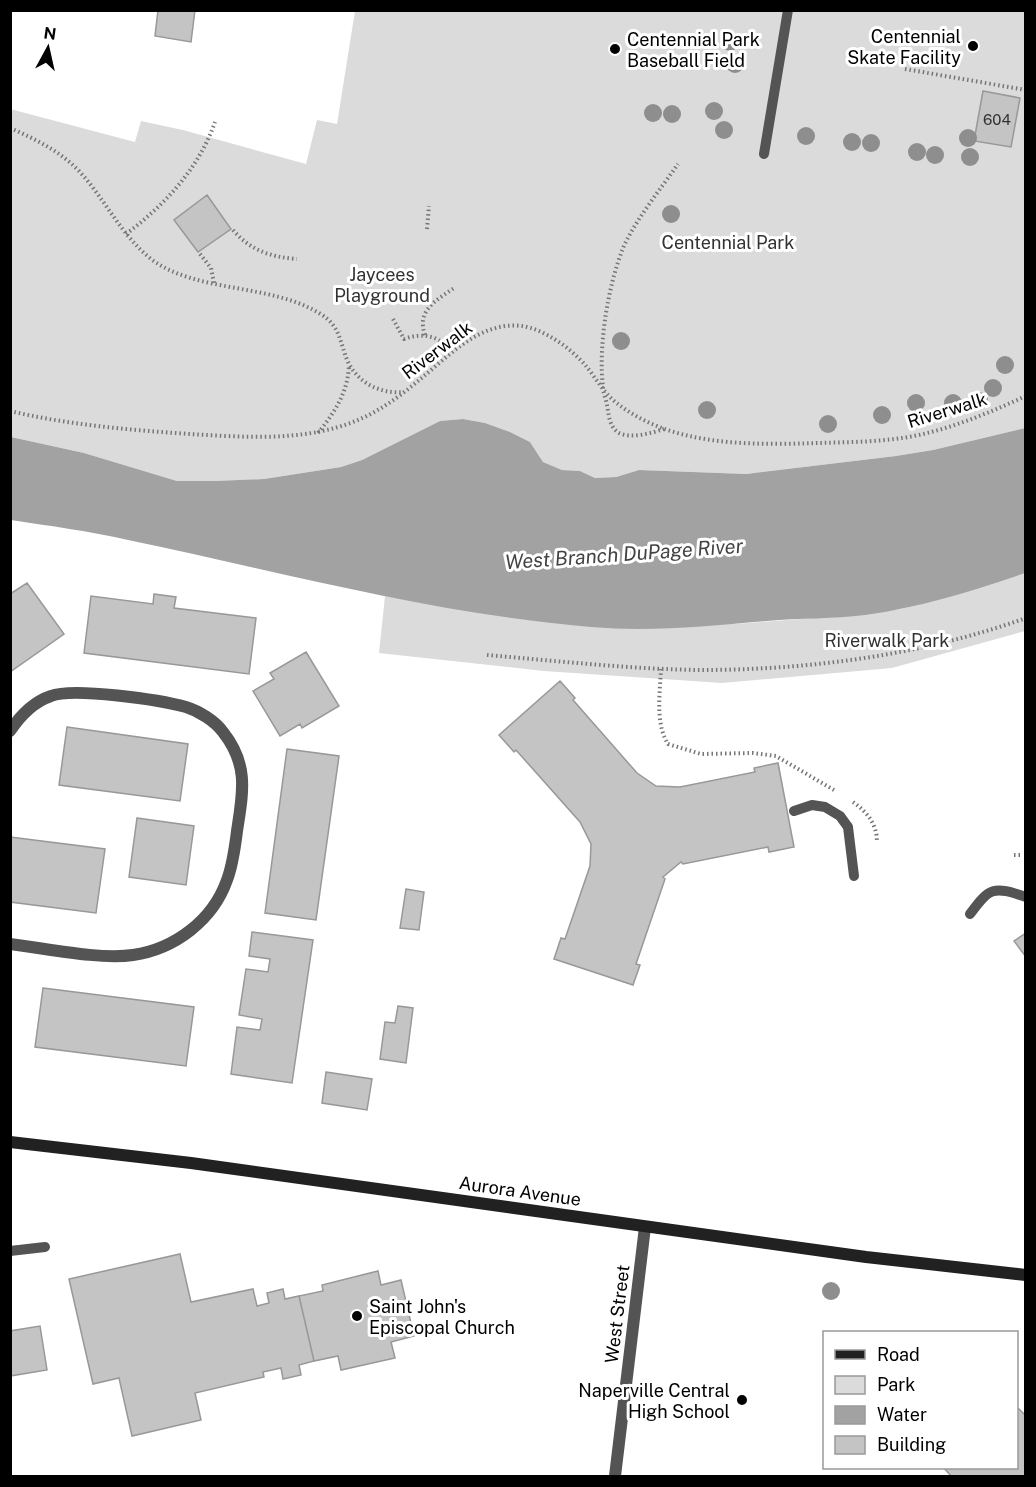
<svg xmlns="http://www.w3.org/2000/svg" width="1036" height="1487" font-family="'Public Sans',sans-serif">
  <rect width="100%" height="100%" fill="#fff"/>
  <path fill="#dbdbdb" d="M355,11H1025V428L933,450L896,456L746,474L639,470L616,477L595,478L580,471L562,470L543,462L530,442L510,432L485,423L463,419L440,421L362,460L341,467L264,479L215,481H177L84,453L11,437L10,109L135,142L141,121L183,130L306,164L317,120L337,124Z
    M1025,572V631L892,668L722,683L544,671L379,653L385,596L528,620L735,624L826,617L901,609Z"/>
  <path fill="#a2a2a2" d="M463,419L485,423L510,432L530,442L543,462L562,470L580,471L595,478L616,477L639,470L746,474L896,456L933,450L1025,428V573C973,591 921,607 865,615C833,619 800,618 767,621C708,626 650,632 591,627C434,614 282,572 128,540C89,531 50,526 11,520V437L84,453L177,481H215L264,479L341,467L362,460L440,421Z"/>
  <path fill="#c4c4c4" stroke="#989898" stroke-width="1.5" d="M158,10H195L191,42L155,36Z
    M983,91L1020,98L1011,147L974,141Z
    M207,195L231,229L198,252L174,220Z
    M27,583L64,634L10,672V594Z
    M154,594L176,597L174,608L256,618L249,674L84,653L91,596L153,604Z
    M306,652L339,706L302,728L300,724L280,736L253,691L274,679L270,673Z
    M560,681L575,698L573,700L637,773L656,786L680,787L755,772L754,768L778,763L794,847L769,852L768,847L683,864L681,862L663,877L665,879L636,964L640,965L633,985L554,959L561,938L565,939L590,866L591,844L580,822L516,750L514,752L499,735Z
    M67,727L188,744L180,801L59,785Z
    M287,749L339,756L316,920L265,913Z
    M137,818L194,826L186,885L129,877Z
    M10,837L105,849L96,913L10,902Z
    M406,889L424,892L419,930L400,928Z
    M252,932L313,940L292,1083L231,1074L237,1027L260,1030L262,1019L239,1015L246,969L268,972L270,959L249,956Z
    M1026,933V957L1014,941Z
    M43,988L194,1007L186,1066L35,1047Z
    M398,1006L413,1008L406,1063L380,1059L385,1022L395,1023Z
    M326,1072L372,1079L367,1110L322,1103Z
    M180,1254L191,1302L253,1289L257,1306L269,1303L267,1293L283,1289L285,1299L299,1296L314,1361L299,1365L301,1375L283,1379L281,1368L263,1372L264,1377L195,1393L201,1420L132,1436L119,1378L93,1384L69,1279Z
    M378,1271L381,1285L401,1280L414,1336L391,1342L395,1358L341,1370L338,1356L314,1361L299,1296L323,1291L322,1285Z
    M40,1326L47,1370L10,1376V1331Z
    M1016,1406L1026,1416V1476H951L944,1468H1016Z"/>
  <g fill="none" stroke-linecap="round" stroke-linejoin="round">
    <path stroke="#767676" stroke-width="4" stroke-dasharray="1.5 3" stroke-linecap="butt" d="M905,69L1026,90
      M10,128C35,139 60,151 79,171C105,199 121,235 151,259C196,293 269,283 319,313C341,326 339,341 348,362C359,384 381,394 404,392
      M427,229L429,206
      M233,230C250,250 270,257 297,259
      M126,234C165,205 199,168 215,122
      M200,254L211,268L214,283
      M393,319L404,339C423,332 439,336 452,351
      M425,335C416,310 437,300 454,288
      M10,411C69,425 130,430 190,434C245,437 301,442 353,422C377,413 399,397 418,381C448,357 479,321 522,326C544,329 572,349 586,366C596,378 605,395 618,404C674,447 751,445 819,443C853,442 889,442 923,434C958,426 993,411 1026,396
      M664,429C651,433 632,439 619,433C609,427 609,415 607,405C606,399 603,393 603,387C598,346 608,286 623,248C636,219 660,190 678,164
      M318,433C335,412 348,392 349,365
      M487,655C558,661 629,669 700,670C810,670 922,655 1026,618
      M661,669C660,693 655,723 668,744L701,754L753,753L776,756L834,790
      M853,802C867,812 877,824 877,842
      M1014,855H1021"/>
    <path stroke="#545454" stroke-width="10" d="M764,154L788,10
      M794,811L812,805L825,807L840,816L848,827L854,876
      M970,914C990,887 993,886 1026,897
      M10,1251L45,1247"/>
    <path stroke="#545454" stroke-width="12" d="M10,731C20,716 33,702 51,696C73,687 161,700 186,707C199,711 215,721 223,732C249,765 243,792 237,831C235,847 233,864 227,880C213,920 175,949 133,955C99,960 45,948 10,944"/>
    <path stroke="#545454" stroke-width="12" d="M615,1476L645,1227"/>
    <path stroke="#212121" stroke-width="12" d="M10,1142L191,1163L866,1257L1026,1275"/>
  </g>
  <g fill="#8e8e8e">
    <circle cx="730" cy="42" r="9"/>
    <circle cx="735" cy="64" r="9"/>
    <circle cx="714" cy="111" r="9"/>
    <circle cx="653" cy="113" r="9"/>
    <circle cx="672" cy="114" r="9"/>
    <circle cx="724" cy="130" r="9"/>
    <circle cx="806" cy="136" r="9"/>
    <circle cx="968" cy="138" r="9"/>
    <circle cx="852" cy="142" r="9"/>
    <circle cx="871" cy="143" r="9"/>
    <circle cx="917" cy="152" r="9"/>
    <circle cx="935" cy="155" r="9"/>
    <circle cx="970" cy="157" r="9"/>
    <circle cx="671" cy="214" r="9"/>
    <circle cx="621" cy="341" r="9"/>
    <circle cx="1005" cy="365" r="9"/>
    <circle cx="993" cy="388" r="9"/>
    <circle cx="979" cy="401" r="9"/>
    <circle cx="916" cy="403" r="9"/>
    <circle cx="953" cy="403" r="9"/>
    <circle cx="707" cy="410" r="9"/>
    <circle cx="882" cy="415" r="9"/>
    <circle cx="828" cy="424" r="9"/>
    <circle cx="831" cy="1291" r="9"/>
  </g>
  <g fill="#000" stroke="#fff" stroke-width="2">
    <circle cx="973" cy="46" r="6"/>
    <circle cx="615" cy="49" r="6"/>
    <circle cx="357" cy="1316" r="6"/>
    <circle cx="742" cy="1400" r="6"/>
  </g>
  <g text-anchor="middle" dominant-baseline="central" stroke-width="6" stroke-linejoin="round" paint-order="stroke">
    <g font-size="15" fill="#313131">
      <text x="997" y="119">604</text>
    </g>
    <g font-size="18" fill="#000" stroke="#fff" text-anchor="end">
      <text x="961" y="36">Centennial<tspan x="961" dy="21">Skate Facility</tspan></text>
      <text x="627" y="39" text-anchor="start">Centennial Park<tspan x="627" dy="21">Baseball Field</tspan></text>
      <text x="369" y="1306" text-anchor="start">Saint John's<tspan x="369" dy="21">Episcopal Church</tspan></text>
      <text x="730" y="1390">Naperville Central<tspan x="730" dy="21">High School</tspan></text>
    </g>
    <g font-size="18" fill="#323232" stroke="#fff">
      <text x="728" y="242">Centennial Park</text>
      <text x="382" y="274">Jaycees<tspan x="382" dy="21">Playground</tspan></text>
      <text x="887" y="640">Riverwalk Park</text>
    </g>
    <g font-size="18" fill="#000" stroke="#fff">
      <text transform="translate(437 350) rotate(-37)">Riverwalk</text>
      <text transform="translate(947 410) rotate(-17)">Riverwalk</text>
      <text transform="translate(520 1191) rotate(8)">Aurora Avenue</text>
      <text transform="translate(617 1314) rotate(-83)">West Street</text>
    </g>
    <g font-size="20" font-style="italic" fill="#434343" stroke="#fff">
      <text transform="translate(624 554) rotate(-4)">West Branch DuPage River</text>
    </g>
  </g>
  <rect width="1036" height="1487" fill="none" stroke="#000000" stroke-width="24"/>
  <rect x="823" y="1331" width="195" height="138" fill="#ffffff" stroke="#999999" stroke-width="1.5"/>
  <rect x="835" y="1350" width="30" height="9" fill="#212121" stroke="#999999" stroke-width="1.5"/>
  <text x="877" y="1361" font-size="18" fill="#000000">Road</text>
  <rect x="835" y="1376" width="30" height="18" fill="#dbdbdb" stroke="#999999" stroke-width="1.5"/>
  <text x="877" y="1391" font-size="18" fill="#000000">Park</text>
  <rect x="835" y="1406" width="30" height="18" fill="#a2a2a2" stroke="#999999" stroke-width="1.5"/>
  <text x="877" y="1421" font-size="18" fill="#000000">Water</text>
  <rect x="835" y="1436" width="30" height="18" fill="#c4c4c4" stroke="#999999" stroke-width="1.5"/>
  <text x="877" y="1451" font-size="18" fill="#000000">Building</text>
  <g transform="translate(48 48) rotate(8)" stroke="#ffffff" stroke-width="4.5" paint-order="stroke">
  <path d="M0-4.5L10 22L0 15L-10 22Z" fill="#000000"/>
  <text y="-9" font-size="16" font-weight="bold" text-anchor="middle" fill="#000000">N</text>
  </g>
</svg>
